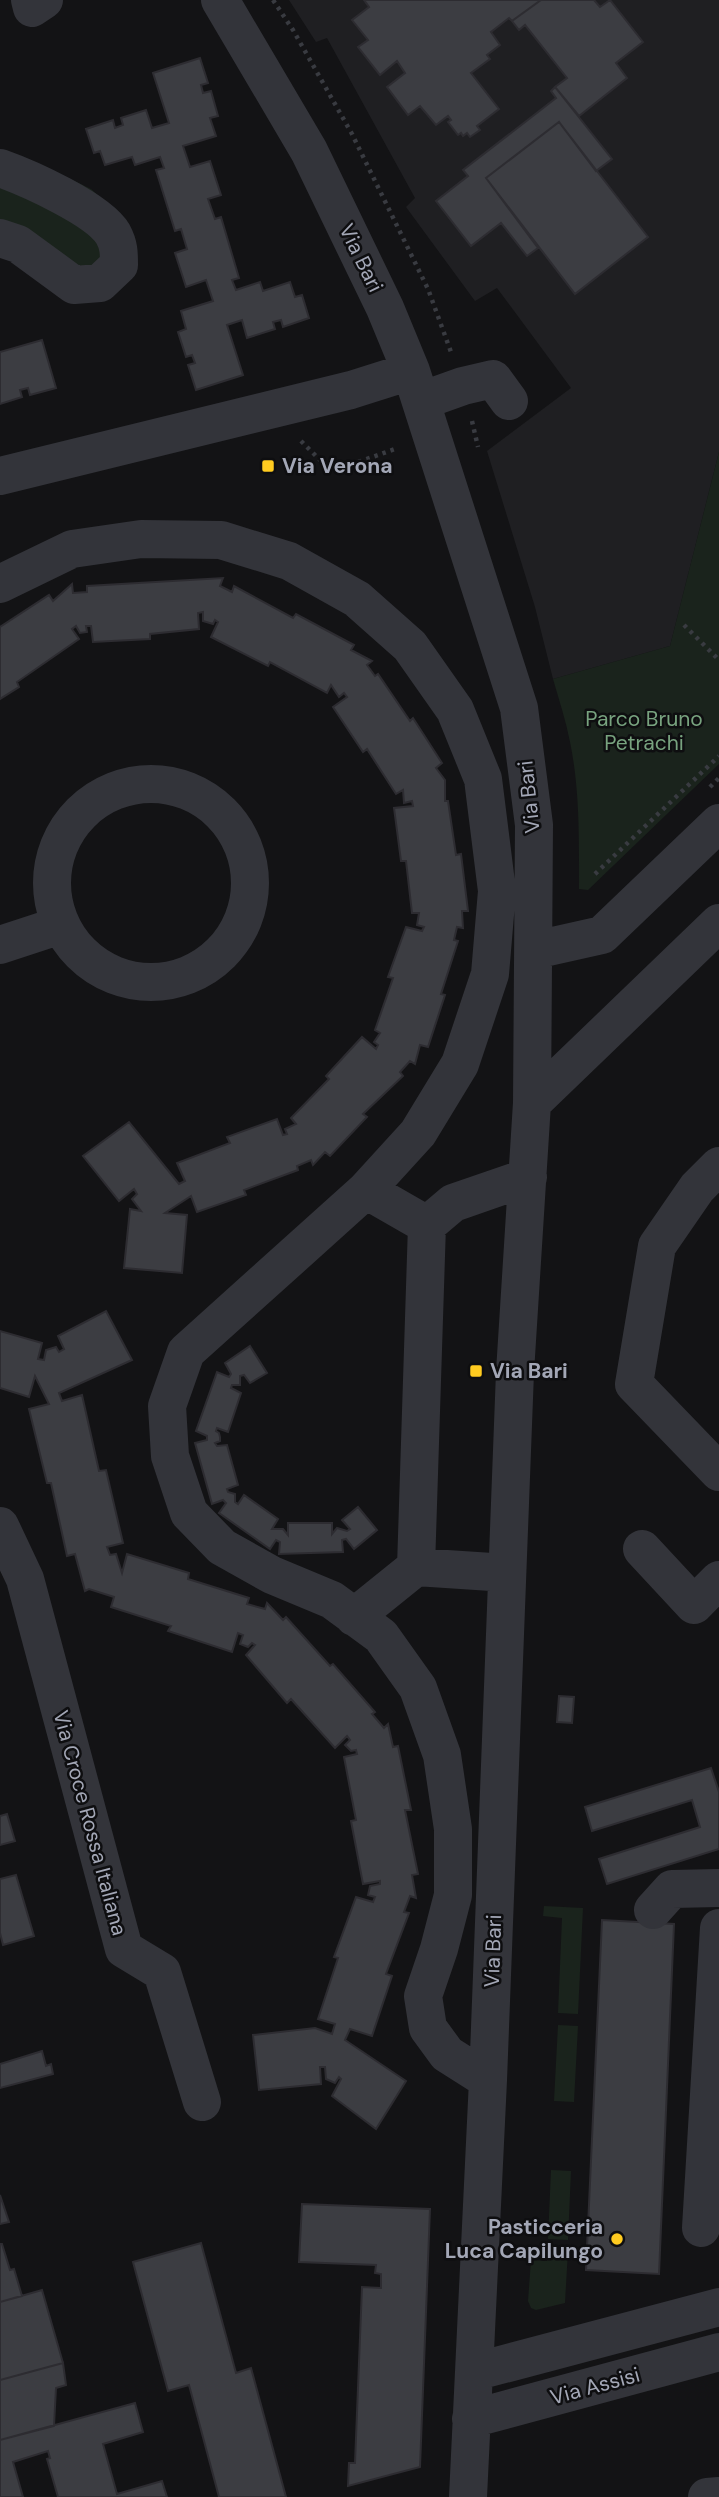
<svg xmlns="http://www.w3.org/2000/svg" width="719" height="2497" font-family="'DM Sans',sans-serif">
  <rect width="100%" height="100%" fill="#131315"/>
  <path fill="#1f1f22" d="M289,0H719V452L670,646L553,679L535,607L487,451L571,388L497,288L475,301L406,207L415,198L327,38L316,42Z"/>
  <path fill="#1a231c" d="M0,152L44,166L91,189L127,221L123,284L0,252Z
    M719,452V764L588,890L579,889C579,840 580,790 570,742C566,721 559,700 553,679L670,646Z
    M544,1906L583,1908L578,2014L558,2013L562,1918L543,1916Z
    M558,2025L578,2026L574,2102L554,2101Z
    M551,2170L571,2171L568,2240L548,2239Z
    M547,2248L568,2250L565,2303L536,2310L531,2308L528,2301L531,2260L547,2261Z"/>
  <path fill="#3c3d42" stroke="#2d2c31" stroke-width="2" d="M364,0H541L512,21L509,18L491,32L500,45L487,55L490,59L471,73L499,109L477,126L480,130L470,137L467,133L463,136L461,133L458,135L448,122L451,120L448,116L436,125L420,106L408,115L387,87L405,73L397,61L380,75L358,47L368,40L352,20L369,7Z
    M541,0H594L600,7L610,0L643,42L616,63L627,78L579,116L555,87L567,78L525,25L519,30L512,21Z
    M200,58L208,83L201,85L203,93L211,91L218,116L210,118L216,136L183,146L190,167L210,161L221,195L208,199L215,219L221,217L239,278L232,280L236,290L260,282L263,291L290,282L295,297L302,295L309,318L283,327L281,320L273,322L275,329L247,338L242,320L227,325L243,375L196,390L188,365L195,363L192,355L186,357L178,332L186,329L181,311L213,301L206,280L186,287L175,253L187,249L181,229L175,231L156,170L164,168L160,157L135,165L132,157L105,165L100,151L94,153L86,129L113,120L115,128L123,125L121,118L146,110L152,128L169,123L153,73Z
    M555,87L612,159L596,171L559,122L486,178L538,248L527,256L501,223L471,246L436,201L468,176L463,170L556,98L551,91Z
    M559,122L648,237L575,294L486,178Z
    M42,340L56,388L30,395L28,388L20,390L22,397L0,404V352Z
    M223,578L220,586L232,592L234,586L293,618L296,614L354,645L351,650L372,661L367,665L375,676L378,674L410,721L413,718L442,763L436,768L445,780V801H448L456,855L461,854L468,911H462L463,928L457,927L454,940L458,941L441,994L445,995L428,1047L420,1045L415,1064L410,1061L400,1072L403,1076L363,1114L367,1117L330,1156L325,1152L313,1165L311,1160L297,1166L298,1170L244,1190L246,1195L197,1212L191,1196L165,1213L187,1215L182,1273L124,1268L130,1209L141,1211L132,1199L137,1194L134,1189L119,1201L83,1156L129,1122L179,1184L185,1181L177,1163L230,1143L227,1137L277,1119L283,1135L287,1134L285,1129L296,1124L291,1118L329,1079L326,1076L362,1037L376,1049L378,1045L374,1042L380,1033L375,1030L393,978L388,977L406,927L422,931L424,927L417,925L419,913H412L406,861H401L394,808L413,806L412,801L404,803L403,790L396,794L367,749L363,752L333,707L347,697L344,693L339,697L331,685L327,693L270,662L268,666L211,637L218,622L215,620L213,624L203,621V612L198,613L199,629L150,634V639L93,642L91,626H86L87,632L80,633L76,626L72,629L79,639L17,682L19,687L0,699V627L49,595L53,601L72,584L73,593L87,592V586Z
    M106,1311L132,1360L59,1393L62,1401L82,1395L99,1471L106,1470L123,1543L107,1547L110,1555L116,1554L122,1573L127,1554L189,1573L188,1579L249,1598L247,1604L265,1609L267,1603L283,1620L286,1617L330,1666L333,1664L375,1712L372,1714L384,1728L388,1724L393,1747L398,1746L411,1810H405L418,1874L412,1875L416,1898L410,1896L404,1912L409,1913L386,1974L392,1976L372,2036L350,2029L345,2040L406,2081L376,2129L332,2096L341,2079L339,2077L335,2083L326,2079L325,2067H320L321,2084L259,2090L253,2035L315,2028L332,2034L335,2024L318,2019L338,1958L334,1957L356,1897L373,1902L375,1897L368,1895L370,1886L380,1884V1881L363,1884L351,1821L356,1820L344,1757L357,1754L356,1750L351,1751L345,1745L350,1740L347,1736L335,1748L291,1699L287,1703L246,1655L255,1645L252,1643L248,1647L240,1644L243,1635L238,1633L232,1652L168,1631L171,1626L111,1607L114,1597L89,1589L85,1591L75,1554L67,1556L51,1483H47L29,1409L49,1404L35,1376L29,1397L0,1388V1331L42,1343L38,1359L44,1360L46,1350L56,1347L59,1352L64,1349L58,1336Z
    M250,1346L267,1373L250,1383L244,1375L240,1376V1385H232L231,1388L241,1393L228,1432L217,1428L216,1431L219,1433L220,1437V1441L215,1443L217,1446L227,1445L238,1485L227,1489L228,1492L235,1494V1502L238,1504L244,1495L278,1519L272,1529H283L288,1535V1523H332V1534L337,1528L347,1531L350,1529L342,1520L358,1507L377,1530L354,1549L346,1539L342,1540L343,1552L279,1554L280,1542L276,1540L270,1549L219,1513L226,1503L223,1500L212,1504L195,1443L207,1440V1436L196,1431L217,1372L229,1377L231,1374L225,1363Z
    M559,1696L574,1697L572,1723L557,1722Z
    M711,1768L719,1792V1849L607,1884L599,1859L700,1827L692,1800L592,1831L585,1807Z
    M7,1814L15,1841L0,1845V1816Z
    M16,1875L34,1936L3,1945L0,1933V1879Z
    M602,1920L674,1924L659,2274L586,2270Z
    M42,2051L46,2066L51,2064L53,2074L0,2088V2064Z
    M0,2195L9,2222L0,2224Z
    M302,2204L430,2209L420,2467L348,2486L349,2463H355L362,2287L381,2288V2274L375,2273L376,2265L299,2262Z
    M201,2243L236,2373L251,2368L286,2497H219L189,2385L168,2391L133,2262Z
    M0,2244H2L10,2270L14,2269L22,2296L0,2302Z
    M42,2290L63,2363L0,2380V2302Z
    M63,2363L66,2385L56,2388L54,2426L0,2440V2380Z
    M135,2403L143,2432L103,2444L117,2494L162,2481L167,2497H58L47,2459L50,2458L48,2451L13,2462L23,2497H0V2440Z"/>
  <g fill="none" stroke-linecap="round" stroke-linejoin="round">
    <path stroke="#393b41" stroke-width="4.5" stroke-dasharray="3.5 5" stroke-linecap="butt" d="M273,0L293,30L352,134L428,289L451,352
      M472,421L478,447
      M301,441L324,464L344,467L398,448
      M684,625L719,660
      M710,787L719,778
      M595,874L719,756"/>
    <path stroke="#33343a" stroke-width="38" d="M30,0L32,8L44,0
      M220,0L309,151L385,308L411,371L519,708L534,825L532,1103L515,1372L488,2080L468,2497
      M0,168C28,178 98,209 113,234C119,245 119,253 119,265L100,283L74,285L18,244L0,238
      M421,401L463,386L493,379L509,401
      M0,476L351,390L411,371
      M0,584L72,549L141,539L221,540L289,561L357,599L410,646L455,710L483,779L497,891L490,974L460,1064L418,1133L366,1190L186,1352L167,1406L170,1456L189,1513L222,1547L272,1575L332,1600L381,1636L418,1688L442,1755L453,1829V1895L439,1949L423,1996L428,2028L447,2054L488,2080
      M52 883a99 99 0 1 1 198 0a99 99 0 1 1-198 0Z
      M0,945L61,925
      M535,950L602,935L719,823
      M532,1103L719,923
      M719,1166L697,1188L657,1246L634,1384L719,1472
      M427,1225L453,1203L528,1177
      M0,1526L25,1579L124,1949L162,1972L202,2102
      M642,1549L694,1605L719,1580
      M416,1567L507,1573
      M354,1617L416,1567L427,1225L366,1190
      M653,1910L672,1889L719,1888
      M701,2228L719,1928
      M474,2372L719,2307
      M471,2419L719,2352
      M707,2497L719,2496"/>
  </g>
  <g fill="#ffcb20" stroke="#0e0e10" stroke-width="2.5">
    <rect x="261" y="459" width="14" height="14" rx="3.5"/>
    <rect x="469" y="1364" width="14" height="14" rx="3.5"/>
    <circle cx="617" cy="2239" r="7"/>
  </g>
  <g text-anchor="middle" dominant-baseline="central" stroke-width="5" stroke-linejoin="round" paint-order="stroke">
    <g font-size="21" fill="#a3a7b6" stroke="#0e0e10">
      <text transform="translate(361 258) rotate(64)">Via Bari</text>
      <text transform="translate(529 797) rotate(-96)">Via Bari</text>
      <text transform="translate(90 1823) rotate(75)">Via Croce Rossa Italiana</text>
      <text transform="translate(493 1951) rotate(-88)">Via Bari</text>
      <text transform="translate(595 2386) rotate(-15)">Via Assisi</text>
    </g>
    <g font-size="21" font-weight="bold" fill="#a3a7b6" stroke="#0e0e10" text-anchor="start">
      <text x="282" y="466">Via Verona</text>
      <text x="490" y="1371">Via Bari</text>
      <text x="603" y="2227" text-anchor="end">Pasticceria<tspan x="603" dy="24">Luca Capilungo</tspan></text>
    </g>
    <g font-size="21" fill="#78a37f" stroke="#0e0e10">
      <text x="644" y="719">Parco Bruno<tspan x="644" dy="24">Petrachi</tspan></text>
    </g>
  </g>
</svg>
